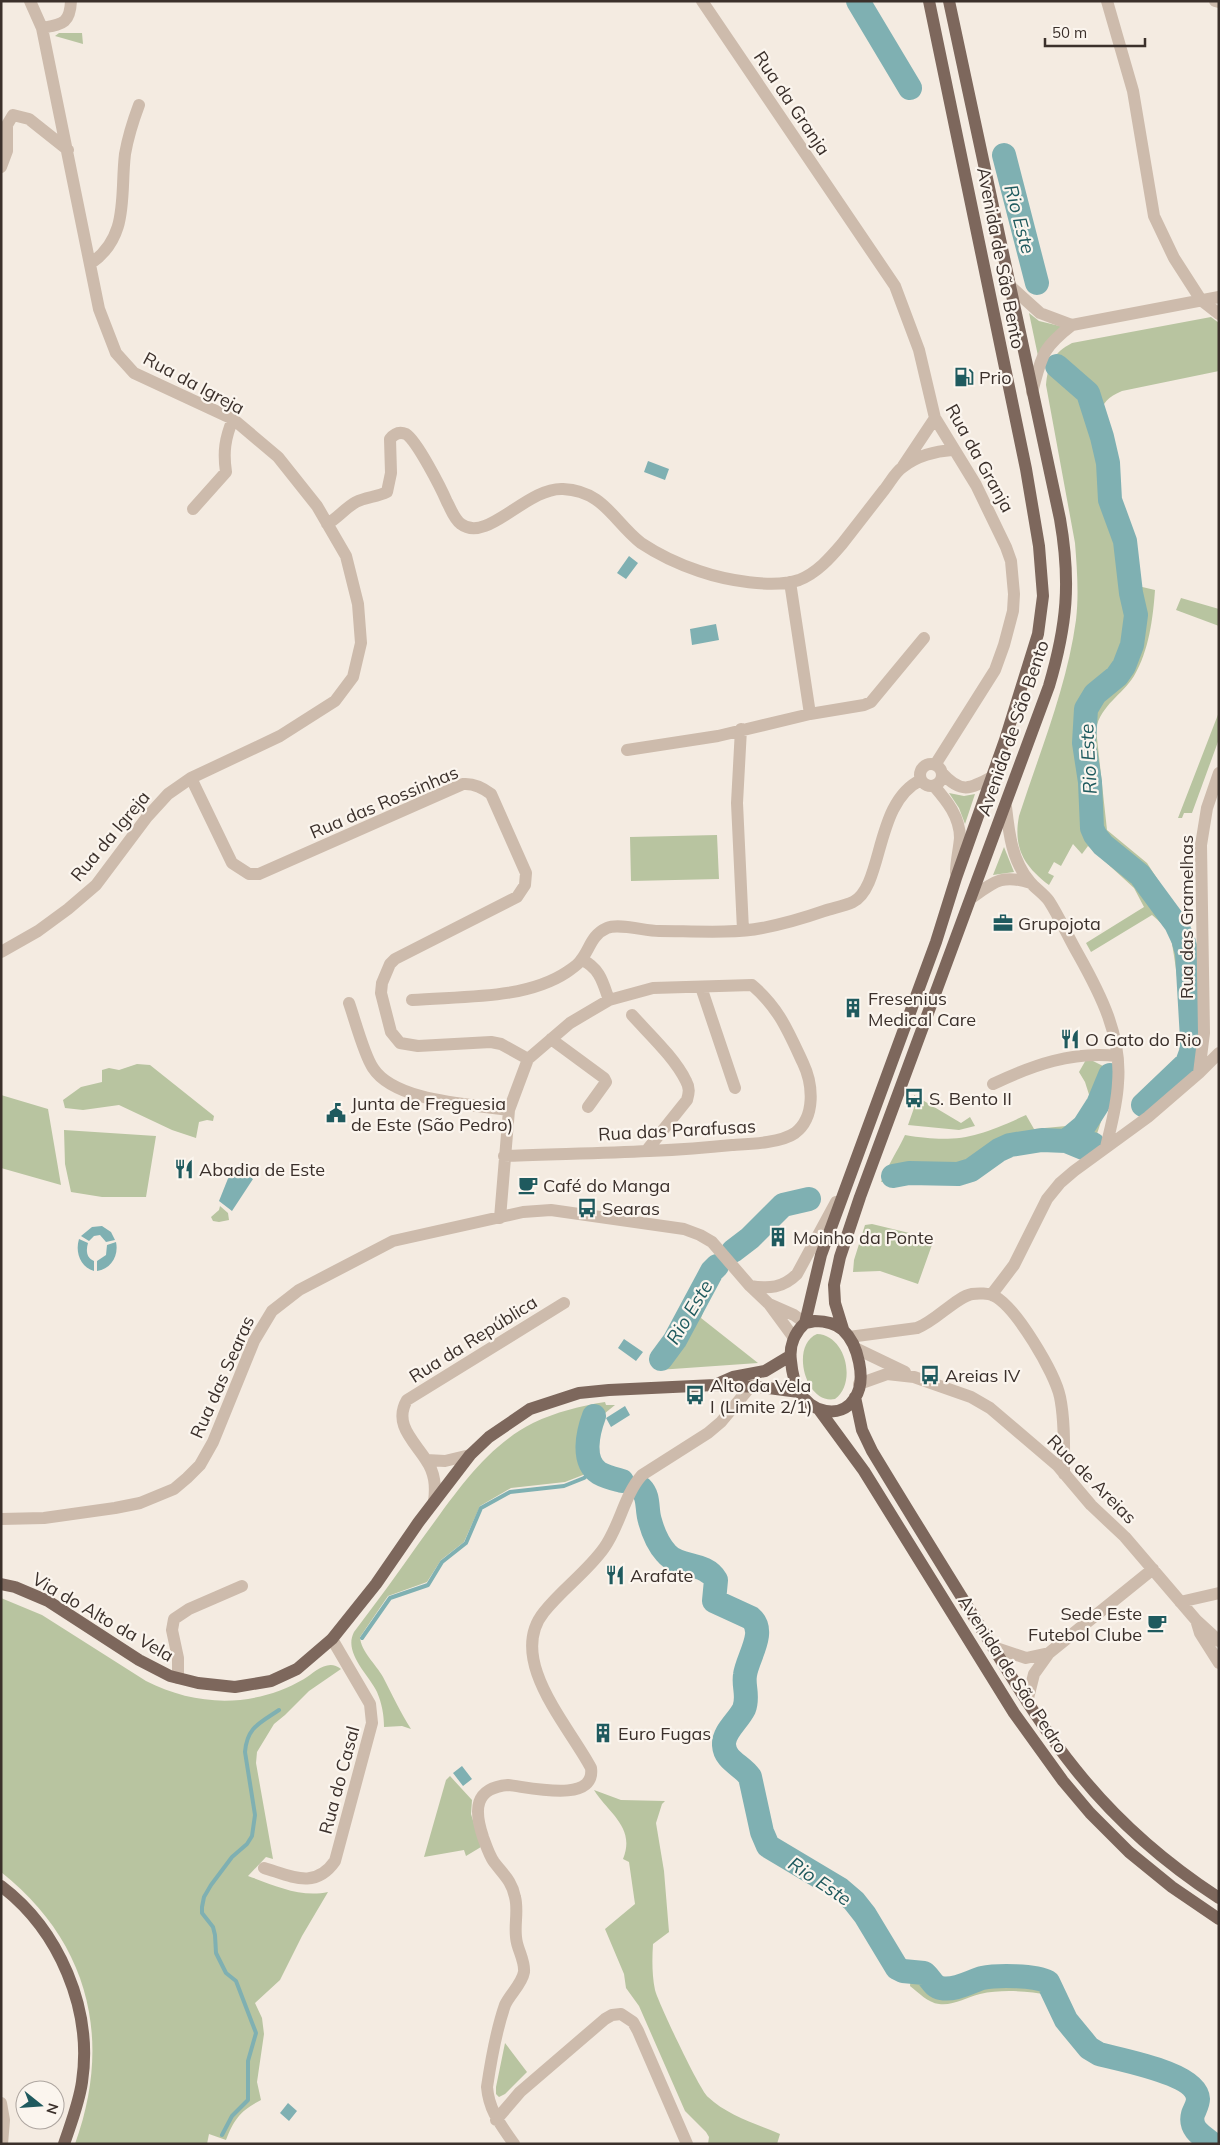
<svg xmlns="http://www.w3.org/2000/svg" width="1220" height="2145" font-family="Mulish,sans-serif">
  <rect width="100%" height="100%" fill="#f4ebe1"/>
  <path fill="#b8c4a0" d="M59,33H82L83,44L55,36Z
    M1029,313L1039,321L1064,327L1038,356Z
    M1211,317L1219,323V371L1122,391C1106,398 1099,405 1102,423L1095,425L1104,459L1107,499L1124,550L1127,593L1132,609L1133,624L1130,642L1117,671L1085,699L1081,713L1079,731L1081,753L1087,781L1088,821L1089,830L1095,840L1116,860L1133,871L1140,878L1178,939L1181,952C1183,975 1193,1042 1184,1060C1176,1076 1150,1093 1137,1105L1136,1099C1151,1085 1177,1070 1183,1050C1186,1042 1174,945 1170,936C1166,927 1159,921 1152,915L1091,952L1086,943L1144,907L1134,888L1088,846L1082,854L1073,844L1061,866L1054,862L1048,873L1054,876L1049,885C1024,866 1013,848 1019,816C1040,751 1067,687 1076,620C1079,595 1077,568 1075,543L1046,385C1048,364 1053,353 1072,343Z
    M1138,586L1155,590C1153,618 1149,651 1134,676C1122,695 1101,705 1096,729L1107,830L1147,863L1160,883L1152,888C1148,880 1143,872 1137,866C1124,855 1105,848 1096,832C1090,819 1095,800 1094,786C1092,762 1079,730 1091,707C1097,694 1110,687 1120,677C1142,652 1139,617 1138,586Z
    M1181,598L1219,609V626L1176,610Z
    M1219,712V739L1192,813H1184L1182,818H1178Z
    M949,793L964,796L975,794L965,824L959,808Z
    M717,835L719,879L631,881L630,837Z
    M1004,847L1014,872L993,875Z
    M1087,1058L1105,1067L1111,1073C1111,1088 1099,1135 1091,1147C1088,1152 1083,1154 1078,1157L1069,1150H1009L976,1171L970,1180L952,1184L899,1179L881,1182C888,1165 897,1152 905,1135C957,1144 978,1137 1026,1115L1034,1129L1077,1125L1092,1104L1085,1082L1079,1072Z
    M137,1064L150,1065L214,1116L213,1121L207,1120L199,1122L196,1138L172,1130L119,1105L83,1110L65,1108L63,1100L81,1087L102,1082V1070L109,1068L119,1070Z
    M1,1095L48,1109L61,1185L1,1168Z
    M914,1095L961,1123L970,1117L975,1126L959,1130L908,1125L914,1108Z
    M64,1130L156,1136L146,1197H102L71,1192L65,1164Z
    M220,1206L228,1213L229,1220L219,1222L213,1221L211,1217L219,1210Z
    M872,1224L934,1239L918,1284L880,1271L853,1272L854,1260L865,1225Z
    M720,1268L723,1271L708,1299L701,1318L758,1363L658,1370L679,1341Z
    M817,1334C846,1335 857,1383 835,1399C805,1405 790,1345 817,1334Z
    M605,1402L606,1405H615L599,1418L592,1414C582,1433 582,1451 592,1469L583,1475L565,1482L511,1488L480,1506L464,1542L441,1560L427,1582L388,1596L360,1637C361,1652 376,1664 383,1677C392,1694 400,1712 411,1729L402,1726L384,1727C384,1715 382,1704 377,1692C369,1675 343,1653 354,1632C376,1603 398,1573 419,1543C451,1500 483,1448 533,1423C556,1412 580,1406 605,1402Z
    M1,1598L42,1615L146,1681C197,1707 254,1708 304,1679C315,1672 328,1658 341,1669L309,1691L285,1715L274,1724L257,1752L256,1763L273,1859L266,1857L248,1876C274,1885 300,1898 328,1892L302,1936L280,1980L255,2003L262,2018L264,2034L257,2082L261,2100C241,2110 234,2119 226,2140L209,2134L207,2144H75C113,2039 89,1942 1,1872Z
    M450,1776L472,1800L471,1814L481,1847L466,1856L464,1850L424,1857L446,1780Z
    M594,1790L621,1800L665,1801L662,1804L656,1823L664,1871L669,1932L653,1944C652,1960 652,1975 655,1990C658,2002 700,2091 708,2097C727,2115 756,2124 780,2134L777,2144H708L709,2137L706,2132L685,2111L639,2006L626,1988L624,1974L605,1929L635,1904L629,1862L623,1859C636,1827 608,1813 594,1790Z
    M911,1975L924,1978L930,1987L937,1993H947L994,1981H1036L1043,1984L1049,1995C1028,1991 1002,1989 980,1994C967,1997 953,2006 939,2004C928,2003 918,1992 910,1986Z
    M505,2043L527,2072L505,2094L499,2097L496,2094V2087Z"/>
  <path fill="#7fb0b2" d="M648,461L669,469L665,480L644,472Z
    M629,556L638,563L626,579L617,573Z
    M716,624L719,640L692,645L690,629Z
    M233,1166H237L253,1179L232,1211L219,1201Z
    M102,1226L111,1232L115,1240L106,1242L100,1235L94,1236L89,1241L81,1236L92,1227Z
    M79,1239L88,1243C86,1250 86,1258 94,1261V1271C80,1267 75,1252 79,1239Z
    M116,1242C119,1256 111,1269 97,1271V1261L106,1255L107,1245Z
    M624,1339L643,1352L636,1361L618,1348Z
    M625,1406L630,1415L611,1427L606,1418Z
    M462,1766L472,1779L463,1786L453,1773Z
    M288,2103L297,2111L289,2121L280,2113Z"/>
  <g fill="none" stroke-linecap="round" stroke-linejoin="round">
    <path stroke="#7fb0b2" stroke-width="4" d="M362,1638L390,1598L428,1585L442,1562L466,1543L481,1508L510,1492L564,1486L584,1478L595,1469
      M222,2135L232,2116L248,2100V2061L256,2033L236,1981L226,1973L216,1953L215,1935L213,1927L202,1913V1907L204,1897L211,1885L232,1857L247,1844L252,1836L255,1815L245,1752C247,1727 260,1723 279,1710"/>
    <path stroke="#7fb0b2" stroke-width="24" d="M858,1L910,88
      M1004,155L1037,283
      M1057,366L1088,393L1102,437L1108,463L1110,500L1125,541L1131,593L1136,615L1132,645L1124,666L1117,676L1095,694L1086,709L1084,743L1090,782L1092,828L1095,835L1103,845L1140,875L1176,924L1183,939L1187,953L1192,1039L1191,1052L1187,1063L1143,1105
      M1066,1141L1083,1148L1093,1144
      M893,1176L909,1173L958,1174L971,1170L999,1150L1010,1145L1042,1140L1066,1141L1084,1126L1098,1104L1110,1075
      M733,1251L750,1238L783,1205L809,1199
      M661,1359L675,1340L712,1271L717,1266
      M594,1416C588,1432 581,1461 599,1473C606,1477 615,1479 622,1481
      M641,1488C650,1497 646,1509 650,1521C653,1532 658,1544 666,1553C679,1569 705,1561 716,1580L714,1601L751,1618C767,1632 747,1658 745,1675C743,1687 749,1696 744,1709C738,1721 723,1732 724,1745C725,1761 742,1765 750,1777L762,1832L768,1846L840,1889L854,1901L865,1915L897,1968L903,1971L924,1973C930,1977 933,1987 941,1988C955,1991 969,1982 982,1978C997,1975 1035,1975 1048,1982L1066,2020L1089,2048L1099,2054C1120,2060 1197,2073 1198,2099C1198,2104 1195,2109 1193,2114C1189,2129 1202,2136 1213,2144"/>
    <path stroke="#cdbbac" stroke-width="12" d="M702,1L895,286L919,350L935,418L976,485L1006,547L1011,561L1014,594L1013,611L1004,645L995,670L935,765
      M1107,1L1133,91L1154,216L1174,258L1201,300L1219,314
      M1215,1L1219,2
      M42,28C62,24 70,24 71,1
      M1,167L7,151V125L13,115L29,119L68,150
      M90,264C130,237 120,195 125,154C128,137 133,121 139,105
      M1009,285L1040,313L1072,325
      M1032,392C1042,356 1041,349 1072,325L1219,297
      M903,466L935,418
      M193,509L226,472C223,452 225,438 233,419
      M327,524C338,518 345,508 356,502C366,497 377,497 387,492L391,473L390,439C394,434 399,431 406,434C417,441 441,488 447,502C451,509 454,519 461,524C487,544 527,487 563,489C604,491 613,521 641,543C659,555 678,564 699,571C725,580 773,589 799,580C817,573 830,558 842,544C856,526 870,508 884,490C890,483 895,472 903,467C916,456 936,451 952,450
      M810,714L864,705L871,702L924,638
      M741,729L737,803L743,930
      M627,750L718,736L810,714L790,582
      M920 775a11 11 0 1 1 22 0a11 11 0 1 1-22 0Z
      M942,773C961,794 970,789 992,777
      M191,778L232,863L249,874H259L463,784C474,783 482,787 491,794L526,873L525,885L517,897L395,959L390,964L382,983L381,993L391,1032L400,1043L418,1046L491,1042L501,1044L528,1059
      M934,786C947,801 960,817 960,838C959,850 956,861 956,873
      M1006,807C1009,834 1012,861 1030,882C1036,889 1044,894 1049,901C1060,918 1068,937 1078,954C1101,995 1122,1036 1118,1083C1117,1105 1111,1126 1106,1147
      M973,897C995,881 1003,874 1031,883
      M1,952L38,931L68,909L96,885L147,817L168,794L191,778L280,736L335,701L353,677L361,643L358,604L346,556L317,506L278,457L233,419L134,373L116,353L99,309L42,28L30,1
      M582,960C600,968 603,983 609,1000
      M701,987L735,1088
      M412,1000C461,996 525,1000 567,972C571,969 578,965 581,960C590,949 591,935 607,928C619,923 645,931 659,931C690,931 733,934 762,928C783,924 804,918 824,911C833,908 844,906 853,902C884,886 874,802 921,780
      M349,1003C355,1020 364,1055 373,1068C395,1102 471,1104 509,1110
      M632,1015C649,1034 675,1058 686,1081C690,1088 689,1093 687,1100L647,1150
      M551,1039L604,1078L606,1082L588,1107
      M1199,1073L1204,1033L1201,845L1207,808L1219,773
      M993,1084C1033,1065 1072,1051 1117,1056
      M500,1218L509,1110L528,1059L570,1023L609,1000L653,988L752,985C779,1008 788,1031 803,1063C813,1084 816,1117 795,1133C781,1143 749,1144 732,1145C656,1153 580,1153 504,1156
      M750,1286C769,1289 783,1288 797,1274L836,1202
      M992,1294L1014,1265L1047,1199L1060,1183L1074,1171L1148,1117L1199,1073L1219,1053
      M769,1304L794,1315L805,1323
      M849,1337L917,1328C936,1321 956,1297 972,1294C978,1293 989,1293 994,1296C1016,1307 1055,1373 1060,1397C1065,1421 1064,1449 1064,1474
      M855,1348L905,1372
      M859,1384L887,1374L914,1377L971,1397L990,1408L1058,1466L1091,1505L1125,1537L1196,1620L1219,1641
      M426,1460L445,1461L470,1455
      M434,1502C436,1486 435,1473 426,1460C414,1441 393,1424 407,1400L564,1303
      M1,1519L44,1518L115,1508L140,1503L174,1489L187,1478L200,1465L213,1442L254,1341L272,1311L299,1290L393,1241L523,1212L551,1210L684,1229L700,1235L712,1242L750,1286L769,1304L794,1338
      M1180,1602L1219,1593
      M1197,1623L1200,1633L1219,1663
      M993,1647L1026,1658L1049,1653
      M178,1678V1658L172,1630L174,1619L189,1609L242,1586
      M1027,1702L1034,1674L1049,1653L1153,1569
      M264,1868C291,1876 315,1890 335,1861L372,1723L370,1704L332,1639
      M1,2103L4,2120L2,2144
      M496,2120L520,2092L605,2019L612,2015L621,2014L633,2022L638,2031L687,2144
      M514,2144C501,2125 489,2111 487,2087C491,2060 496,2031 505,2005C510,1994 522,1984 524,1972C525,1962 519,1952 517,1943C513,1928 519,1912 515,1897C512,1881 503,1874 494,1862C489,1855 486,1845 483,1837C474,1810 474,1788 508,1785C529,1787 596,1804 591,1768C569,1726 506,1659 544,1612C562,1589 587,1572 604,1548C620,1526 624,1495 642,1475L708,1433L721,1422L751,1386"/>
    <path stroke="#7d675c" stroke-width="12" d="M815,1321C825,1321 835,1323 843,1330C858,1344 867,1380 855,1398C840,1421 810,1412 799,1391C794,1382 792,1372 791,1361C789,1347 794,1333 805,1323Z
      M805,1323L821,1255L936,942L956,878L1005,740L1038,634L1043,596L1039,546L1026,469L929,1
      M843,1329L835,1303L834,1285L840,1257L860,1197L1049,686C1067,625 1071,582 1060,519L949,1
      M717,1384L733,1377L765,1371L790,1356
      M855,1397L862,1430L872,1451C907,1509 943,1567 979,1625C1010,1674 1039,1724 1076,1770C1116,1820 1165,1863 1219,1898
      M820,1411L864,1471L1014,1713L1063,1781L1090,1813L1129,1852L1172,1887L1219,1919
      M1,1584L15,1587L48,1601L139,1660L170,1676L198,1683L235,1687L271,1681L297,1669L332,1639L376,1584L418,1523L470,1455L489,1437L530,1409L579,1393L609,1390L715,1385L760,1387L799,1392
      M1,1886C59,1930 93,2009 82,2082C79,2103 71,2123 64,2144"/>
  </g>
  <defs>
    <symbol id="fuel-bare" viewBox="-9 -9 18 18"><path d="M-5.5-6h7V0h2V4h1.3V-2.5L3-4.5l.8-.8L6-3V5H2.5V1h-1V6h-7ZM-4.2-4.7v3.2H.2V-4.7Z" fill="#1f5a5e" stroke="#fbf5ee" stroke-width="2.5" paint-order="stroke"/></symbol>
    <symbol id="office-bare" viewBox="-9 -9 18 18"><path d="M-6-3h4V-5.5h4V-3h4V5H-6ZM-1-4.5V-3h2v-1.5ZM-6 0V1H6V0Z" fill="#1f5a5e" stroke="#fbf5ee" stroke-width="2.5" paint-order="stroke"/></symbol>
    <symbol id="building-bare" viewBox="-9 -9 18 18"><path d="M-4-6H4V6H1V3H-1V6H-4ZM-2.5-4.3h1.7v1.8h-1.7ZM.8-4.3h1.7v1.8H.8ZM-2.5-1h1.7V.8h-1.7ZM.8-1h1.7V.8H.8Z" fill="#1f5a5e" stroke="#fbf5ee" stroke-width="2.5" paint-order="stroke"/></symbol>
    <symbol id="restaurant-bare" viewBox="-9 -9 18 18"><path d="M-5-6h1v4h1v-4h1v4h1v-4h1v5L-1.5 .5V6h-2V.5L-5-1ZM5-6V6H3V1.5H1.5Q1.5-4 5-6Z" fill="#1f5a5e" stroke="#fbf5ee" stroke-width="2.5" paint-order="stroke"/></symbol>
    <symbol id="bus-bare" viewBox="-9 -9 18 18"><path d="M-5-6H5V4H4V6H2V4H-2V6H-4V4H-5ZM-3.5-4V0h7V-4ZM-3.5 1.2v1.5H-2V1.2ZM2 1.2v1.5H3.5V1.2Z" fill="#1f5a5e" stroke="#fbf5ee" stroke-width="2.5" paint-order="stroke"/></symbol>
    <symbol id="civic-bare" viewBox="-9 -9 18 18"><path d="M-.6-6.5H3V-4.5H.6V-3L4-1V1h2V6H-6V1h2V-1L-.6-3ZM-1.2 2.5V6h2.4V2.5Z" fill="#1f5a5e" stroke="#fbf5ee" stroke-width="2.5" paint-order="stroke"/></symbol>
    <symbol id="cafe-bare" viewBox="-9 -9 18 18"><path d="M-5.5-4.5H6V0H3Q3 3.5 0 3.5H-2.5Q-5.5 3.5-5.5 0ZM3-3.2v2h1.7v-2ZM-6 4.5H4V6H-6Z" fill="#1f5a5e" stroke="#fbf5ee" stroke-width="2.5" paint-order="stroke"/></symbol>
  </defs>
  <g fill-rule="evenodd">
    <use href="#fuel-bare" x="950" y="363" width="28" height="28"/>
    <use href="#office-bare" x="989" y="909" width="28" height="28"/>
    <use href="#building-bare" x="839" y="994" width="28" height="28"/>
    <use href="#restaurant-bare" x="1056" y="1025" width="28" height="28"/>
    <use href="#bus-bare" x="900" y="1084" width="28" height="28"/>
    <use href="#civic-bare" x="322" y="1099" width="28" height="28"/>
    <use href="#restaurant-bare" x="170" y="1155" width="28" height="28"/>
    <use href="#cafe-bare" x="514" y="1171" width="28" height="28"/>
    <use href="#bus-bare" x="573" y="1194" width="28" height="28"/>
    <use href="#building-bare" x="764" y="1223" width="28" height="28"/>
    <use href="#bus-bare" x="916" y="1361" width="28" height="28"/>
    <use href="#bus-bare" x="681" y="1381" width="28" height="28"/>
    <use href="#restaurant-bare" x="601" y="1561" width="28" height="28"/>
    <use href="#cafe-bare" x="1143" y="1609" width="28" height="28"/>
    <use href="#building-bare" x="589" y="1719" width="28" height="28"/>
  </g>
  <g text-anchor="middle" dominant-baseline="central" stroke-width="4.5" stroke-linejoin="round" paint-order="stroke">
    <g font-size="18" fill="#3b302b" stroke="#fbf5ee">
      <text transform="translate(792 103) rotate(56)">Rua da Granja</text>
      <text transform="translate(1001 258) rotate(79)">Avenida de São Bento</text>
      <text transform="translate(194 383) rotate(28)">Rua da Igreja</text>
      <text transform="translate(980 458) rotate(61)">Rua da Granja</text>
      <text transform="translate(1013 728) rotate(-71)">Avenida de São Bento</text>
      <text transform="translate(384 802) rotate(-23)">Rua das Rossinhas</text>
      <text transform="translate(110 836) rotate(-50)">Rua da Igreja</text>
      <text transform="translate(1186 917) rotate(-90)">Rua das Gramelhas</text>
      <text transform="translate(677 1130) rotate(-3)">Rua das Parafusas</text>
      <text transform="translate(473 1339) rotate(-32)">Rua da República</text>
      <text transform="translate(222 1377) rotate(-66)">Rua das Searas</text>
      <text transform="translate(1092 1479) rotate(45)">Rua de Areias</text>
      <text transform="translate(103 1617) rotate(30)">Via do Alto da Vela</text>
      <text transform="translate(1013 1674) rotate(57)">Avenida de São Pedro</text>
      <text transform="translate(339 1780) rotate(-75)">Rua do Casal</text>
    </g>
    <g font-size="18" fill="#3b302b" stroke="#fbf5ee" text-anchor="start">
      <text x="979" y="377">Prio</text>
      <text x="1018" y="923">Grupojota</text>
      <text x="868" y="998">Fresenius<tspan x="868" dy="21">Medical Care</tspan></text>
      <text x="1085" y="1039">O Gato do Rio</text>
      <text x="929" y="1098">S. Bento II</text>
      <text x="351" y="1103">Junta de Freguesia<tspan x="351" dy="21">de Este (São Pedro)</tspan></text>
      <text x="199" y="1169">Abadia de Este</text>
      <text x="543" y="1185">Café do Manga</text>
      <text x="602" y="1208">Searas</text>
      <text x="793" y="1237">Moinho da Ponte</text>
      <text x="945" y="1375">Areias IV</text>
      <text x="710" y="1385">Alto da Vela<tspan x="710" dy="21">I (Limite 2/1)</tspan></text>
      <text x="630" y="1575">Arafate</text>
      <text x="1142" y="1613" text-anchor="end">Sede Este<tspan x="1142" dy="21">Futebol Clube</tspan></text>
      <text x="618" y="1733">Euro Fugas</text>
    </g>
    <g font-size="19" font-style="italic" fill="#1f5a5e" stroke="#fbf5ee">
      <text transform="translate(1020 219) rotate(75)">Rio Este</text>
      <text transform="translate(1088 759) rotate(-93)">Rio Este</text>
      <text transform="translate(689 1312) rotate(-59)">Rio Este</text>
      <text transform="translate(820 1881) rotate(34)">Rio Este</text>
    </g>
  </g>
  <rect width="1220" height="2145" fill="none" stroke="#3b302b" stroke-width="5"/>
  <g transform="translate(40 2105) rotate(107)"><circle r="24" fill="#fbf5ee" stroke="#aea6a0"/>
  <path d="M0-4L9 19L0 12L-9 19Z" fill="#1f5a5e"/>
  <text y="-8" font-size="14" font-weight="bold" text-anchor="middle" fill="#3b302b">N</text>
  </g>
  <path d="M1045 38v8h100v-8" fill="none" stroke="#3b302b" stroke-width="2.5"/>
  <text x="1052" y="38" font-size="15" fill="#3b302b" stroke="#fbf5ee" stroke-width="4" paint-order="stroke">50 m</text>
</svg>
